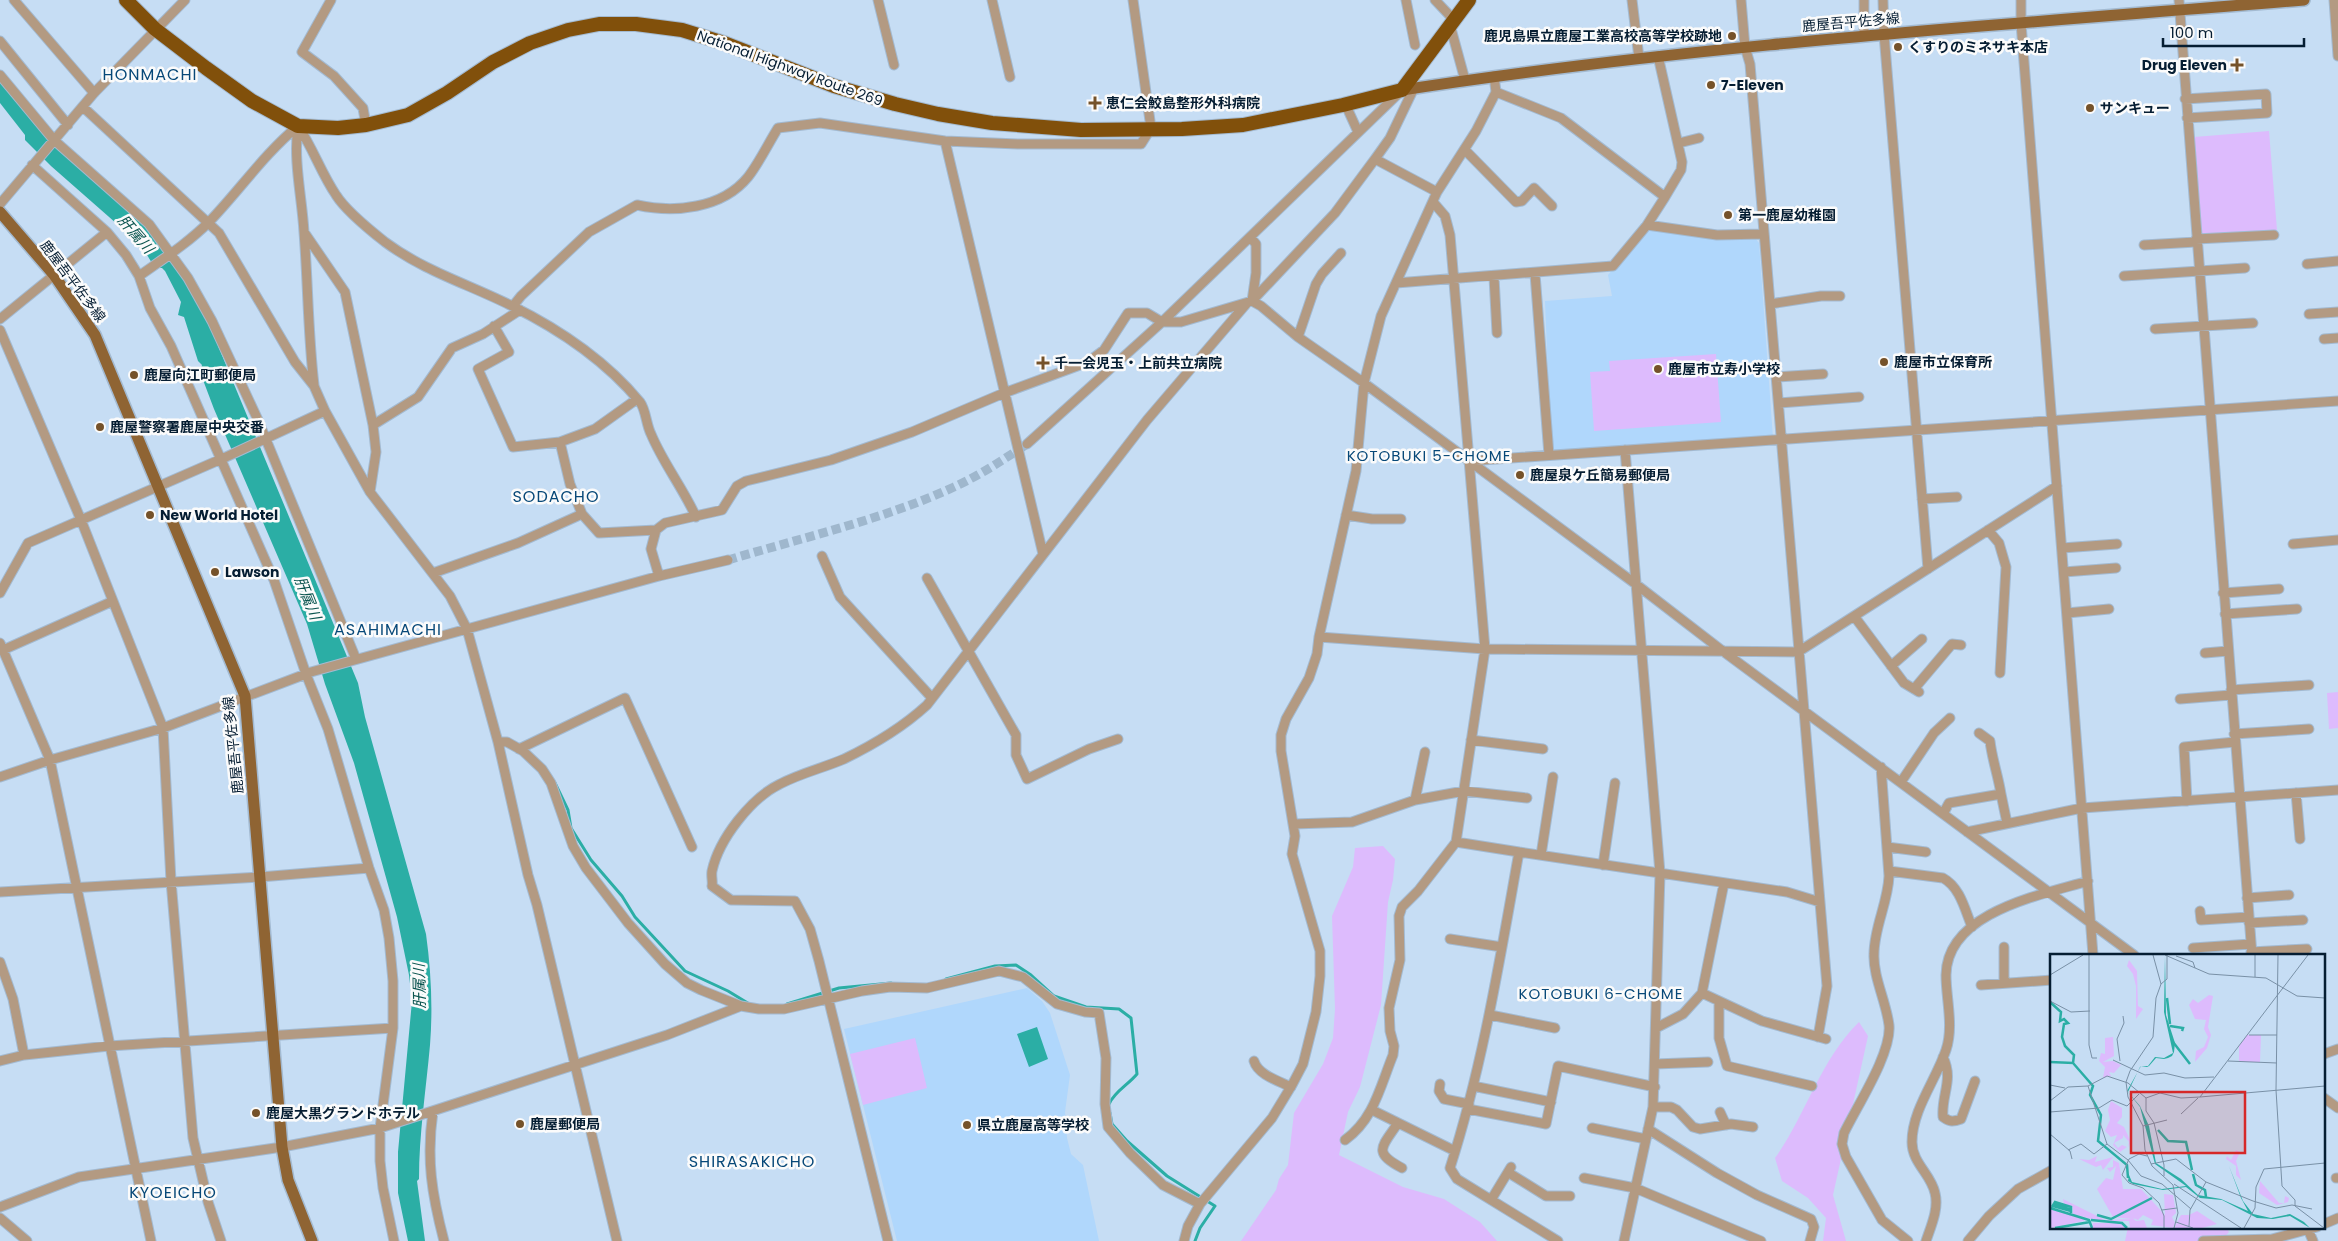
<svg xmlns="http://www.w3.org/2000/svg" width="2338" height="1241" font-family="Poppins,'Noto Sans JP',sans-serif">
  <rect width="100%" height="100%" fill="#c6ddf4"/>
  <path fill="#b0d7fc" d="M1654,228L1755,238L1759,243L1773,438L1551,452L1545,301L1612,296L1608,275L1646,231Z
    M1027,988L1042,1001L1050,1013L1070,1075L1065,1112L1067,1138L1071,1154L1083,1165L1099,1241H897L844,1029Z"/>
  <path fill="#ddbbfd" d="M2269,131L2277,230L2201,236L2194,137Z
    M1716,354L1721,422L1594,431L1590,372L1610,371L1609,361Z
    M2338,692V728L2329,729L2327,693Z
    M1383,846L1395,859L1393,880L1388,902L1381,1005L1360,1087L1348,1112L1339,1155L1403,1187L1444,1199L1480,1222L1497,1241H1241L1276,1190L1279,1179L1288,1165L1294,1113L1323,1064L1333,1038L1335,1009L1332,916L1353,867L1355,848Z
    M1859,1022L1868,1036L1833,1195L1846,1241H1823L1826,1218L1808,1198L1782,1181L1775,1158C1806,1115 1820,1060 1859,1022Z
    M915,1038L927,1088L863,1105L850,1054Z
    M2128,1227H2226L2229,1232L2221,1241H2125Z"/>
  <path fill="#2baea5" d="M0,80L41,132L66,157L145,225L173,260L209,324L358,683L365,717L426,934C431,970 433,1008 430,1045C426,1090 419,1134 419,1179L417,1181L425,1241H408L398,1193V1152L412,1001L409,975L397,917L354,763L325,684L307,624L214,409L200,372L202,365L198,361L184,317L178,315L181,302L165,271L162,268H155L144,250L136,246L125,231L51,166L25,140V135L0,103Z
    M1037,1027L1048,1059L1029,1067L1017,1034Z"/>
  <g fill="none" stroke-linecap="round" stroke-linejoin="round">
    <path stroke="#2baea5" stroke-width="3" d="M555,783L568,810L571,828L591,860L622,896L635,917L685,971L728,991L751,1005
      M946,979L995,966L1016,965L1031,975L1054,996L1086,1007L1119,1009L1131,1018L1137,1074C1128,1085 1115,1091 1109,1104
      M787,1004L839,988L891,983
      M1110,1113L1112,1124L1127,1141L1167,1176L1215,1206L1200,1228L1195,1241"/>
    <path stroke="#9fb7cd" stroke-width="9" stroke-dasharray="9 4.5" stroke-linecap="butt" d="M728,560C801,538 885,519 954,487C980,475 1003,460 1027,444"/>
    <defs>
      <path id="minor" d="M14,0L94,93
        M331,0L302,52L334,76L363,108L366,125
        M878,0L894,65
        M992,0L1010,77
        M1406,0L1415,45
        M1435,0L1454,20
        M1632,0L1639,58
        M1741,0L1745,47L1750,64L1827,986L1818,1037
        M1883,0L1884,34L1928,569
        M2021,0V23L2093,955
        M2179,0L2252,955
        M2334,0L2338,56
        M1450,25L1465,80
        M1864,35V0
        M0,41L68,125
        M1658,56L1682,162L1681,170L1665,197
        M0,75L54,140L149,224L188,278L212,321L258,420L356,659
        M1414,88L1390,138L1375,159L1437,192
        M2185,99L2266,94L2267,113L2187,118
        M1343,105L1348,110L1358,132
        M83,107L219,233L295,362L314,386L325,411L370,492L450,596L467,629L498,742L528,875L537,905L617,1241
        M298,126C313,148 321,173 336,195C346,211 371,231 385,242C424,271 468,284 510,305C557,328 606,361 640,402C646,410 646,424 651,434C663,463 683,488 696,517
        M298,126C293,161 302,197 304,232C308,283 308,334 314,385
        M945,141L1043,554
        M1679,143L1699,138
        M1465,150L1516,202L1522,201L1534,188L1552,206
        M32,165L107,232L126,255L139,276L150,308L171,346L274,580L306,674L328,729L369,868L384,910L389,938L393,981V1028L380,1128V1161L383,1188L394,1241
        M1433,202L1445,216L1450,235L1485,649L1456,842L1519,852C1500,958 1483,1065 1450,1168L1457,1179L1558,1241
        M0,204L94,93L185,0
        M1647,225L1717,235L1763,234
        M304,232L345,292L373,425L376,452L370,492
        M1250,237L1256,244V273L1252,301
        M2196,239L2274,235
        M2144,245L2196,242
        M2307,264L2338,261
        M1535,274L1549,455
        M139,276C163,259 188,243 209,222C239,191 264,154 298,126
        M2124,276L2245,268
        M1494,277L1497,333
        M1396,283L1613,266L1647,225L1665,197L1561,118L1496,92
        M1252,301L1335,213L1375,159
        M1770,304L1821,296H1840
        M513,306L521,296L589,232L637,205C674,213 722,209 748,177C759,163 768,144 778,128L820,123L945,141L1018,144H1141L1151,128L1133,0
        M2309,314L2338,312
        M0,319L107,232
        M494,326L509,352L478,369L513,447L560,442L570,484L582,514L599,533L656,530
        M2155,329L2253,323
        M0,330L81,520L163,728L171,881L193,1138L208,1202L221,1241
        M1298,337L1316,284L1322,274L1341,253
        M2324,339L2338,338
        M1776,377L1823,374
        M1779,403L1859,397
        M373,425L418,397L452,348L483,334L520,310
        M560,442L595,429L637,399
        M1027,444L1162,322L1399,93
        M1468,461L2338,401
        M1922,499L1957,497
        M1346,515L1372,519H1401
        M1988,530L1999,543L2006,567L2000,673
        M2293,544L2338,540
        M2062,548L2117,544
        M822,556L840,597L932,698
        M2064,572L2116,568
        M433,573L518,543L582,514
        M659,576L651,549L656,530L665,523L722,510L737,486L746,481L831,460L912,432L1004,393L1088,362L1104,350L1128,313H1147L1162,322H1181L1252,301L1261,306L1298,337L1364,383L1637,585L1724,652L2134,955
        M927,578L1016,735V755L1027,779L1089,749L1118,739
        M0,593L28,543L226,457L325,411
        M2223,593L2279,589
        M2067,613L2109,609
        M2225,614L2297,609
        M1854,616L1904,683L1919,692
        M1319,637L1485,649L1798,652L2057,486
        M0,643L50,760L151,1241
        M3,650L113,601
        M2205,653L2228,651
        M1891,666L1922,639
        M1914,689L1952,644L1961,645
        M2231,690L2309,685
        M2180,699L2231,695
        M1979,733L1990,741C1992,759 1998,775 2001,794
        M2234,734L2309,729
        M1471,740L1543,749
        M498,742H507L523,751L542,769L551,783L573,846L586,868L628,923L665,964L687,983L701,990L741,1006L759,1009H784L862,991L890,987L927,988L999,971L1023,977L1057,1004L1085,1012L1099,1013L1106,1058L1105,1104L1108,1127L1130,1153L1163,1185L1200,1204
        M519,749L625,698L692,847
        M1881,767L1889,876C1888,903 1874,927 1874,954C1873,977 1886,1001 1889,1025C1892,1053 1857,1106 1844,1133L1842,1144L1846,1157L1882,1220L1908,1241
        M0,777L50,760L163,728L311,672L659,576L728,560
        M1901,782L1934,733L1950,718
        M2296,793L2300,839
        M1415,800L1425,752
        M2187,801L2184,747L2235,742
        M1943,814L1949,803L2001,794L2007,823
        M1294,824L1352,822L1415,800L1464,791L1527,798
        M1967,832L2082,808L2338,790
        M1887,847L1926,852
        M1519,852L1787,892L1820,902
        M1541,855L1553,777
        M1603,865L1615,783
        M1889,871L1943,878C1960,887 1965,910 1972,927
        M1724,883L1702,993L1762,1021L1826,1039
        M0,892L260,877L369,868
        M2247,898L2289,895
        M2200,911L2201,920L2249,917
        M2249,923L2303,920
        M1450,939L1502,947
        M2004,947V983
        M2193,948L2251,944
        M2251,952L2307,949
        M0,962L13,999L24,1055
        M1981,985L2052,980
        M1719,1001V1038L1727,1066L1812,1086
        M1490,1015L1555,1028
        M1656,1028L1683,1014L1702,993
        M2324,1054L2338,1049
        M1943,1057C1954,1080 1941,1095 1943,1117C1950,1122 1953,1122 1961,1119L1975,1081
        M0,1061L24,1055L109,1046L393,1028
        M1254,1061C1258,1075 1279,1081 1291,1087
        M1655,1064L1708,1062
        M1440,1084L1439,1091L1444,1099L1469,1104
        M1473,1086L1551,1102
        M2324,1098L2338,1108
        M1653,1107H1671L1677,1110L1693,1127L1700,1129L1731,1124L1753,1127
        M1468,1109L1546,1124L1558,1066L1655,1087
        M1372,1110L1455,1151
        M433,1111C426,1159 432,1195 444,1241
        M1720,1112L1726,1125
        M1398,1123C1382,1147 1372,1152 1402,1168
        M1592,1128L1646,1139
        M1648,1129L1717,1173L1757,1195L1811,1219L1814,1227L1810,1241
        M1345,1140C1374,1119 1380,1087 1393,1055L1394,1046L1390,1031L1389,1008L1400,960L1399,916L1402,907L1418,891L1456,842
        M1509,1173L1546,1196H1570
        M1584,1178L1635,1188L1761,1241
        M2336,1178H2338
        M1491,1200L1511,1167
        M0,1207L79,1177L282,1147L380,1128L667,1035L741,1006
        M0,1218L27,1241
        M2324,1224L2338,1218
        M2307,1227L2313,1241
        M888,1241L819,961L810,929L795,901L731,900L712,886C713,882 711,876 712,871C719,839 751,798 780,784C801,773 823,768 844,759C873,745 903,727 927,705L1147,420L1247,303
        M1184,1241L1188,1226L1200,1204L1272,1118L1292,1085L1303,1064L1316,1012L1320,976V951L1292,854L1295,836L1281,751V735L1286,719L1309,678L1317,654L1319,637L1356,471L1364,383L1381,316L1437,192L1476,131L1496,92L1494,76
        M1624,1241L1653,1107L1660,873L1625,450
        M1926,1241C1931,1226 1939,1209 1935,1193C1931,1174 1912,1163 1912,1142C1912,1110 1936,1080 1946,1050C1954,1026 1946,999 1946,975C1947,912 2041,895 2088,881
        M1968,1241L1989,1216L2018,1189L2052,1170
        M2203,1241L2272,1239L2317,1227"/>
      <path id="major" d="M1402,90C1701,44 2003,25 2304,0
        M0,212L54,275L95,335L245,696L282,1147L288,1180L312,1241"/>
      <path id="highway" d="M126,0L155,29L206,68L252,101L298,126L338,128L366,125L408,115L447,93L493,62L530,43L568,30L599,24H636L682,30L724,43L834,86L895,104L938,114L992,123L1081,130L1182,129L1243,125L1343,105L1402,90L1469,0"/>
    </defs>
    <use href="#minor" stroke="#a3bad1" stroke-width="11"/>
    <use href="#major" stroke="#a3bad1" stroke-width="14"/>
    <use href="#highway" stroke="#a3bad1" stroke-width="16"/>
    <use href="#minor" stroke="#b39a82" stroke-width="9"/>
    <use href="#major" stroke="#8f6433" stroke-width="11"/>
    <use href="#highway" stroke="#81500b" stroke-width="14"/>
  </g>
  <g fill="#75522a" stroke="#fbfbfb" stroke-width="2">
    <circle cx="1732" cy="36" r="5"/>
    <circle cx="1898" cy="47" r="5"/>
    <path d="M2234.5 57.5h5v5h5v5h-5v5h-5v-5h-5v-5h5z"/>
    <circle cx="1711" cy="85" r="5"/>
    <path d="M1092.5 95.5h5v5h5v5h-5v5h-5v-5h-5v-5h5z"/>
    <circle cx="2090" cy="108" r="5"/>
    <circle cx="1728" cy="215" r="5"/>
    <circle cx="1884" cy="362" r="5"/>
    <path d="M1040.5 355.5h5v5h5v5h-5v5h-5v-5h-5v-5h5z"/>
    <circle cx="1658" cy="369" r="5"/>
    <circle cx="134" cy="375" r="5"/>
    <circle cx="100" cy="427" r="5"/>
    <circle cx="1520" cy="475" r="5"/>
    <circle cx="150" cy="515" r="5"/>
    <circle cx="215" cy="572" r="5"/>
    <circle cx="256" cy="1113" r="5"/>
    <circle cx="520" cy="1124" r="5"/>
    <circle cx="967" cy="1125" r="5"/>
  </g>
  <g text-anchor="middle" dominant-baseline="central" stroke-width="5" stroke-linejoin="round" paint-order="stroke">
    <g font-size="14" fill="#051d32" stroke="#fbfbfb">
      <text transform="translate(1851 22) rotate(-5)">鹿屋吾平佐多線</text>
      <text transform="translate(790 68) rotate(20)">National Highway Route 269</text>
      <text transform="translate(73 281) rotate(53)">鹿屋吾平佐多線</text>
      <text transform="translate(233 745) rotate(-96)">鹿屋吾平佐多線</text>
    </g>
    <g font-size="14" font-weight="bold" fill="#051d32" stroke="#fbfbfb" text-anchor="start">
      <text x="1722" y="36" text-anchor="end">鹿児島県立鹿屋工業高校高等学校跡地</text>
      <text x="1908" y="47">くすりのミネサキ本店</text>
      <text x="2227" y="65" text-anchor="end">Drug Eleven</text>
      <text x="1721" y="85">7-Eleven</text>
      <text x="1106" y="103">恵仁会鮫島整形外科病院</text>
      <text x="2100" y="108">サンキュー</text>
      <text x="1738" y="215">第一鹿屋幼稚園</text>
      <text x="1894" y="362">鹿屋市立保育所</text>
      <text x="1054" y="363">千一会児玉・上前共立病院</text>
      <text x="1668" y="369">鹿屋市立寿小学校</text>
      <text x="144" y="375">鹿屋向江町郵便局</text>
      <text x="110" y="427">鹿屋警察署鹿屋中央交番</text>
      <text x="1530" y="475">鹿屋泉ケ丘簡易郵便局</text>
      <text x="160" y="515">New World Hotel</text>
      <text x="225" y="572">Lawson</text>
      <text x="266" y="1113">鹿屋大黒グランドホテル</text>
      <text x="530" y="1124">鹿屋郵便局</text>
      <text x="977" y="1125">県立鹿屋高等学校</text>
    </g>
    <g font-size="15" font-style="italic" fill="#0c5550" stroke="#fbfbfb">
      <text transform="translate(136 234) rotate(49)">肝属川</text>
      <text transform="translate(308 598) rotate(68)">肝属川</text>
      <text transform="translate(419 986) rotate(-91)">肝属川</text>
    </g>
    <g font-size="15" letter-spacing="1" fill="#074878" stroke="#fbfbfb">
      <text x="1429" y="455">KOTOBUKI 5-CHOME</text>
      <text x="1601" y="993">KOTOBUKI 6-CHOME</text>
    </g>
    <g font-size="16" letter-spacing="1" fill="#074878" stroke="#fbfbfb">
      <text x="150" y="74">HONMACHI</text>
      <text x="556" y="496">SODACHO</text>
      <text x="388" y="629">ASAHIMACHI</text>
      <text x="752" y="1161">SHIRASAKICHO</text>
      <text x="173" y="1192">KYOEICHO</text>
    </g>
  </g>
  <g transform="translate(2050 954)">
    <rect width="275" height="275" fill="#c6ddf4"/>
    <path d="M79,6L87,17L88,52L93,55L86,65V32L83,20L77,12ZM159,41L163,42L158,73L161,81L157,94L145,108L146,97L154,93L158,83L154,75L156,66L145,65L139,51L143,45L148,49ZM197,81H211L210,108H189V92ZM63,83L64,102L53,108L63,107L71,111L64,119L59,118L61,122L53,124L55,113L49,107L51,99L55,100V84ZM61,147L72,154V163L67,169L74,173L81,188L78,193L79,188L73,181V184L64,189L68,194L72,191L77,193L70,198L63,191L67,181L61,183L55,177L60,166L58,156ZM186,196L190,198L186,207L191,226L186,221V212L176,205L177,202L181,206ZM47,202L45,208L63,203L53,216L51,211L46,213L29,205L39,206ZM63,206L69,209L73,235H91L115,261L114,240L123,241L126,259L122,263L125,269L123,274L101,271L103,266L93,261L88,266L83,264L86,267L94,266L97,274H80L79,267H49L23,260V253L14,250L13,245L55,266L82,265L63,263L47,235L56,224L63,226L66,212L60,218L57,214L63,213ZM210,227L229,249H234L235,242L239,244L238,248L227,251L209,239ZM0,255L34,265V267L0,274ZM147,257L167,270L152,274H124L131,261H139ZM43,269H71L76,274H42Z" fill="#ddbbfd"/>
    <path d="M115,2L116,61L125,89L124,98L122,102L118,104L114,105L106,104L99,112L97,113L91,112L90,113L78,138L90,152L99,172L106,209L131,225L148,241L171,245L198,257L191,244L179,212L193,247L203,260L221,264L240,260L254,268L260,274L240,262L223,265L207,264L172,246L150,244L136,233L113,236L83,230L78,227L79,221L82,228L112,235L136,232L105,210L90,153L77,137L91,112H98L105,103L114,104L123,99L114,58Z" fill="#2baea5"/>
    <path fill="none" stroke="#2baea5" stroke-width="2.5" d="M117,44L120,70M0,48L11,58L10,67L14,65L18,69L14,70L12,83L15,92L24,101L23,109L0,108M120,72L133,74L132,77M123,88L140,110M23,109L43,132L40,141L51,161L48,187L77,211L78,224M108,176L118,187L136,188L142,216M143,220L146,231L155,236L156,243M4,250L21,256M3,252L21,257M2,253L5,248L21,253V259M0,254L39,266L42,274M47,261L61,265L102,244M41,266L72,269L77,274M5,274L40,268"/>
    <path fill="none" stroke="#7990a6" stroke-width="1" d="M39,1V91L42,104H47M103,1L111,30M115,1L159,20L216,24L247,42L275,44M228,1L226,136L232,232L245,246V252L274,274M126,2L143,8L145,14M0,21L33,1M205,23V1M0,47L21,58L40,57M199,81H227M63,106L95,121L114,119L135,124L164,123M70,107L67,85L74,69L73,62M178,107L227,109M76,128L78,143L93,172L95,196L102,212L123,231L128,259L124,274M76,128L80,117L103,83L106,44L111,30L117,25V1M0,131L15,134M38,132L57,190L78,206M150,143L275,132M96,144V157L104,169L114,211V222M0,147L18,133L38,132L57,122L78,129L96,144L110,139L131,144L150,143L258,1M0,158L49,154L62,146L77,152L89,140M131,160L148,144M93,172L117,166M0,180L20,197L22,205M18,196L31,190L44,200L57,190M97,202L89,200L79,205L72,221L79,229L93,234L109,249L114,262V274M78,206L91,222L112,230L141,255M101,210L126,205L156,228L203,247L226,254L242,251L262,255M124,230L191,274M112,256L127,254M126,268L143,274M139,272L140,256L156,228M194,274L205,254L206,233L214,215L275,209"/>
    <path fill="#d62828" fill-opacity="0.15" stroke="#d62828" stroke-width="2.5" d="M81,138H195V199H81Z"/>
    <rect width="275" height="275" fill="none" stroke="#051d32" stroke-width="2.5"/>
  </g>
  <path d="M2163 38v8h141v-8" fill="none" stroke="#051d32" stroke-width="2.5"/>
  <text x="2170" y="38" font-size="15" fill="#051d32" stroke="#fbfbfb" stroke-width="4" paint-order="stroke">100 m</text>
</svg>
